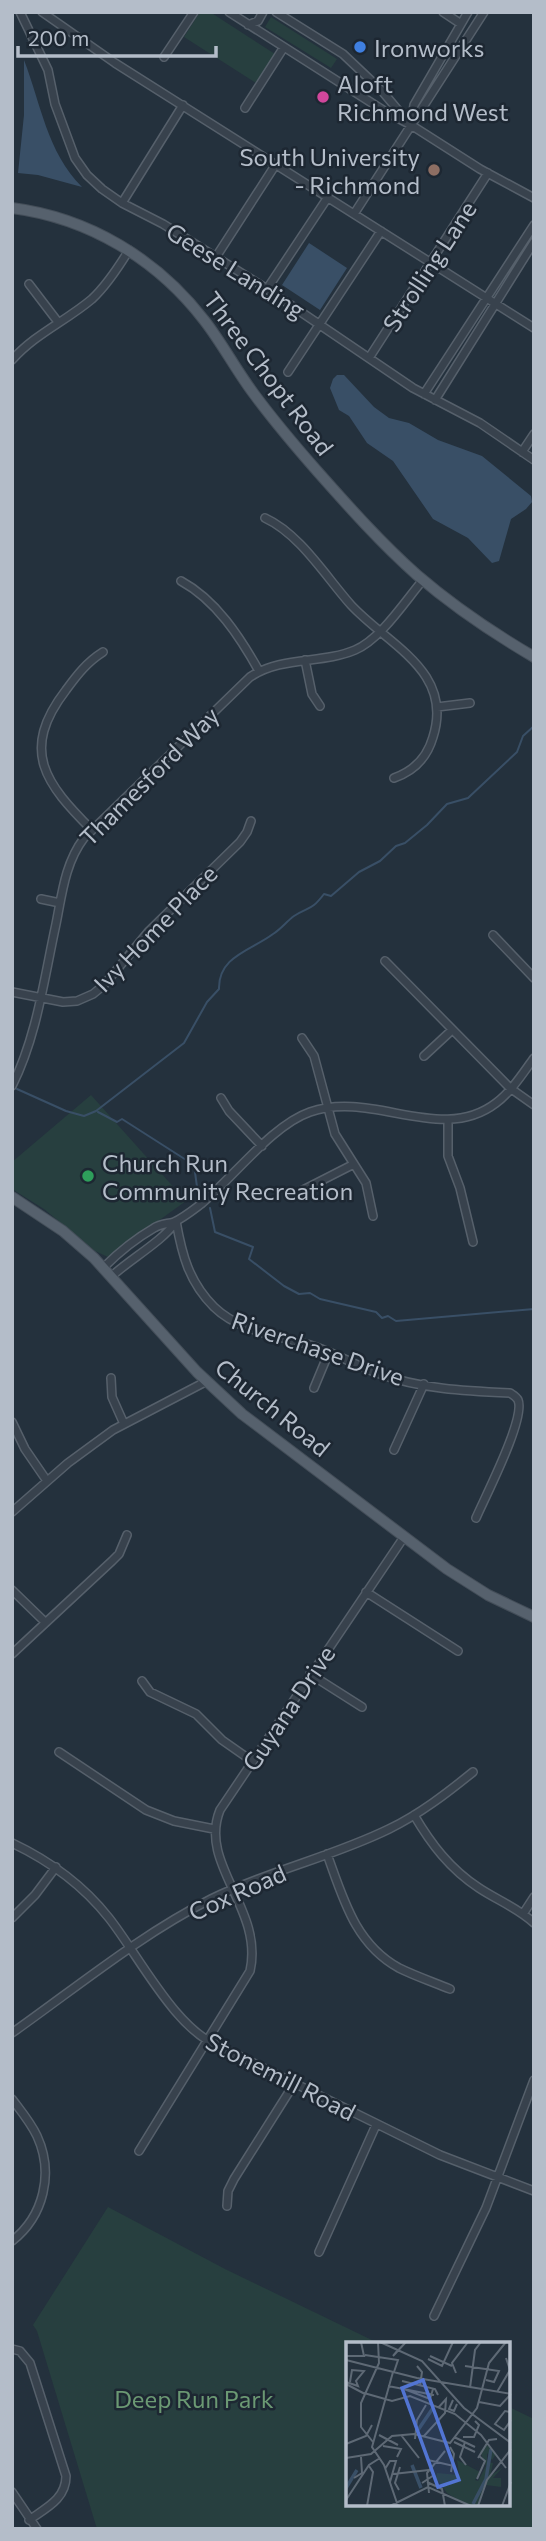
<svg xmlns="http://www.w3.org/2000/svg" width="546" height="2541" font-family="Commissioner,sans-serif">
  <rect width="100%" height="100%" fill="#24313d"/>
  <path fill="#273f3f" d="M200,12H210L275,54L256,83L184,37Z
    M271,17L337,59L331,68L265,27Z
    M91,1095L186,1201L108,1257L95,1251L44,1209L12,1189V1162Z
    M108,2207L225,2269L378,2343H348V2504H509V2407L534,2419V2529H97L37,2331L33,2325Z"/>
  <path fill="#394f66" d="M24,60C41,104 47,152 82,187L38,175L18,173L24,115Z
    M309,243L347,268L320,310L282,285Z
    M337,375H344L374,407L389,418L409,423L438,440L482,456L531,496L532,502L526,509L511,519L499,561L492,563L468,538L433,519L393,461L367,443L349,416L339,410L330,388L333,379Z"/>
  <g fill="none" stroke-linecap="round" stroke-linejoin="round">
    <path stroke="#394f66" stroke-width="2" d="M17,1089L66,1111L84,1116L96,1111L184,1043L207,1002L219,989C218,956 252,950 273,934C281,929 287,921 294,916C310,906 311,911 324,894L331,896L359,872L380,861L396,846L405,843L427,825L447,804L468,798L517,752L523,736L534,726
      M98,1112L117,1122L122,1119L194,1165L198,1194
      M210,1208L215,1232L253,1247L249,1259L284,1286L299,1294L310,1293L320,1299L376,1312L382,1318L388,1316L396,1321L534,1309"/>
    <defs>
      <path id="minor" d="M20,12L48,70L55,104L75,158L87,175L102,189L122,203L163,224L267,289L413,388L480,423L534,460
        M42,12L115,63L534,328
        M229,12L386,112L411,125L480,169L534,198
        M276,12L343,54L382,91L408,122
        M443,12L461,24
        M248,25L258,21L263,12
        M164,57L194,12
        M245,108L284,47
        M411,124L414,105L468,12
        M122,203L183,105
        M354,214L484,12
        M216,257L276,164
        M29,284L58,322
        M267,289L328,197
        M369,358L488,173
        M12,360C35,334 66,321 92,299C107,285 118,268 129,250
        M288,372L381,231
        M424,394L534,225
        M435,400L534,242
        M522,452L534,434
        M265,518C300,534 326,577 351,605C388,645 454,671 433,737C427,758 414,771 394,778
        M181,581C216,600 240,637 259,671
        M305,660L312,694L320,706
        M437,707L470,703
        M92,830C46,784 19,751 66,690C77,675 87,662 103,652
        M41,899L60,903
        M493,935L534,978
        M385,961L510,1088L534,1105
        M12,992L63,1002L77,1001L93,994L104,985L149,931L240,842L247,832L251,821
        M302,1038L314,1056L335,1134L366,1183L373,1216
        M424,1056L452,1030
        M12,1086C37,1036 44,979 56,924C62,894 65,863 84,838L250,677C282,656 322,664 355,650C381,639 405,601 423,580
        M221,1098L229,1111L262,1146
        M448,1120V1156L460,1188L473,1242
        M301,1191L354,1164
        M176,1221C182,1255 189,1282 214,1307C241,1333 279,1335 313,1346C335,1353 355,1365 377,1373C420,1389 465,1391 510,1393C513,1395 516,1396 518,1400C526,1418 485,1497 476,1518
        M104,1267C119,1252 135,1239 154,1228C160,1224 167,1224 174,1222C183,1218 193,1210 201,1204C233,1178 272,1125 310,1112C373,1090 441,1145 496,1103C511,1092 523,1073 534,1058
        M112,1276C133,1257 160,1243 176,1222
        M111,1378L112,1397L124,1424
        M314,1388L329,1352
        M12,1422L25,1449L47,1481
        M394,1450L424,1384
        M12,1512L68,1463L113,1430L207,1381
        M12,1590L45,1622
        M366,1592L458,1651
        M12,1654L112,1561L119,1554L127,1535
        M310,1674L362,1707
        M142,1681L150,1692L196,1714L222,1740L252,1761
        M59,1752L146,1810L174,1821L214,1829
        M414,1815C431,1844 450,1869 479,1888C497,1900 518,1908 534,1923
        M12,1843C50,1861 83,1885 109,1918C139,1956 176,2031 221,2047L440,2155L534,2191
        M327,1854C343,1898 355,1944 399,1968C415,1976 433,1982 450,1989
        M523,1914L534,1897
        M12,1918L35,1895L56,1867
        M12,2033C77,1987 140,1935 211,1899C268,1871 332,1857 389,1829C420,1814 447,1793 473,1772
        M12,2099C21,2111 31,2123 37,2136C54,2173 44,2216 12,2241
        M139,2151L250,1971C264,1909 198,1864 220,1810L404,1537
        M227,2206L228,2191L234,2179L294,2084
        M319,2252L376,2125
        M434,2316L486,2208L534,2080
        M12,2349L20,2351L30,2363L66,2476C66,2499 46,2508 29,2520
        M12,2492L37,2529"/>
      <path id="major" d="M12,208C89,218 157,259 204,320C222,343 236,370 254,394C274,421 296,447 318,472C349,507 381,543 417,575C453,606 493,633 534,657
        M12,1197L63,1231L94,1258L197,1372L242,1414L447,1569L488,1595L534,1617"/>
    </defs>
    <use href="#minor" stroke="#56606b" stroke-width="10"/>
    <use href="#major" stroke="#444e59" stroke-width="12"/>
    <use href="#minor" stroke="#38424d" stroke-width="7"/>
    <use href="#major" stroke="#56616d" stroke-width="10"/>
  </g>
  <circle fill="#3f7fe0" stroke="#1d2732" stroke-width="2.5" cx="360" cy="47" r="7"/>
  <circle fill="#d1479c" stroke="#1d2732" stroke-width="2.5" cx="323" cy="97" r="7"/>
  <circle fill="#8d6e63" stroke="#1d2732" stroke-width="2.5" cx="434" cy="170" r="7"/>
  <circle fill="#2e9e5b" stroke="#1d2732" stroke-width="2.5" cx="88" cy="1176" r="7"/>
  <g text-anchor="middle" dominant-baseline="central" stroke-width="5" stroke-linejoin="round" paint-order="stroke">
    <g font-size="24" fill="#b4bdc9" stroke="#1d2732" text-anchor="start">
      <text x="374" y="47">Ironworks</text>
      <text x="337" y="83">Aloft<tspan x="337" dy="28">Richmond West</tspan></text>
      <text x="420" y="156" text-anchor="end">South University<tspan x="420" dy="28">- Richmond</tspan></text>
      <text x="102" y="1162">Church Run<tspan x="102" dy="28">Community Recreation</tspan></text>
    </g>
    <g font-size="24" fill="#b4bdc9" stroke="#1d2732">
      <text transform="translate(429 266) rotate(-57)">Strolling Lane</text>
      <text transform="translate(236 270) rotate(32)">Geese Landing</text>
      <text transform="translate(269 373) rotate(53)">Three Chopt Road</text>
      <text transform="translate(149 776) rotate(-45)">Thamesford Way</text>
      <text transform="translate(155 928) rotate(-46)">Ivy Home Place</text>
      <text transform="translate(318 1348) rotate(19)">Riverchase Drive</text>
      <text transform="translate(273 1407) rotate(39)">Church Road</text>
      <text transform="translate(288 1708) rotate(-56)">Guyana Drive</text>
      <text transform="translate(237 1892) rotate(-24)">Cox Road</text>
      <text transform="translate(281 2076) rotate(27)">Stonemill Road</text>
    </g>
    <g font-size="24" fill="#6b9973" stroke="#1d2732">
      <text x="194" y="2398">Deep Run Park</text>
    </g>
  </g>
  <g transform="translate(346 2342)">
    <rect width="164" height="164" fill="#24313d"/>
    <path d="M141,103L150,112L146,118L141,111V120L147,121L144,134L157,125L147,136H155V145L140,143L142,135L132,164H122L101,151L90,136L91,131L113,133L111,118L134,130L129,138L132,139L140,124L134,109Z" fill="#273f3f"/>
    <path fill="none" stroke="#394f66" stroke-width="3.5" d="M72,88L87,66M66,123L75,146M0,146L11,128M127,162L140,137L145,107"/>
    <path fill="none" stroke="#5e6975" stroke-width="2" d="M34,0L76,19L118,66L165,101M52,8L47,14L60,0M19,13L52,18L48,30M0,14H18L15,0M84,14L106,24M82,17L96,24L107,0M0,18L71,36L165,52M71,24L76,30L74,44M119,24L153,29L148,40L140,38M47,30L26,105L38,123L52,164M110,31L106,21L122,0M56,39L89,47L92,53M0,40L12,44L10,39L18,29L6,28L4,40M0,42L19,52M42,44L88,53M124,46L129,8L135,0M58,47L84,57L87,47M151,50L164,28L160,16M18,51L46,59L64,54L109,72L135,93L160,126M107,58L103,67L108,69L111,62M133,60L154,64L165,52M164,70L159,69L149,82L158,88L165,78M33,93L52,103M55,93L73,116M78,94L99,71L100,57L92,66M108,95L129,105M117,95H128L133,83L129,79M69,97L71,78L80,63M27,100L15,85V61L33,21L32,0M108,100L129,110M119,100L114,115L120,123M0,102L20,94L26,83M37,104L55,107L51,115M104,105L108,112L105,130M0,116L25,112L46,94L68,92L104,101L131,66L143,21L160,0M132,116L143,98L151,97M82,118L108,124L110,131M39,127L44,119H50L44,140M47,132L83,128M8,136L16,131L15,115M131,137L139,119L133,114M81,140L96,147L99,164M76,141L88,133L84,127M53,148L49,141L54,125M83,151L81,131L99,109M0,158L23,123L34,116M21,164L27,130L23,124M44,164L82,145L125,164M132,164L141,138L165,107M156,164L165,140"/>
    <path fill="#5275d3" fill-opacity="0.15" stroke="#5275d3" stroke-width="3.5" d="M77,38L113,138L92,145L56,46Z"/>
    <rect width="164" height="164" fill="none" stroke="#b4bdc9" stroke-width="3.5"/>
  </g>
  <rect width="546" height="2541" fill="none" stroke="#b4bdc9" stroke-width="28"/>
  <path d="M18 46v10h198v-10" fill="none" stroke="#b4bdc9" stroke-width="3.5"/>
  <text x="28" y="46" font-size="21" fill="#b4bdc9" stroke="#1d2732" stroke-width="5" paint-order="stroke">200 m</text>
</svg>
